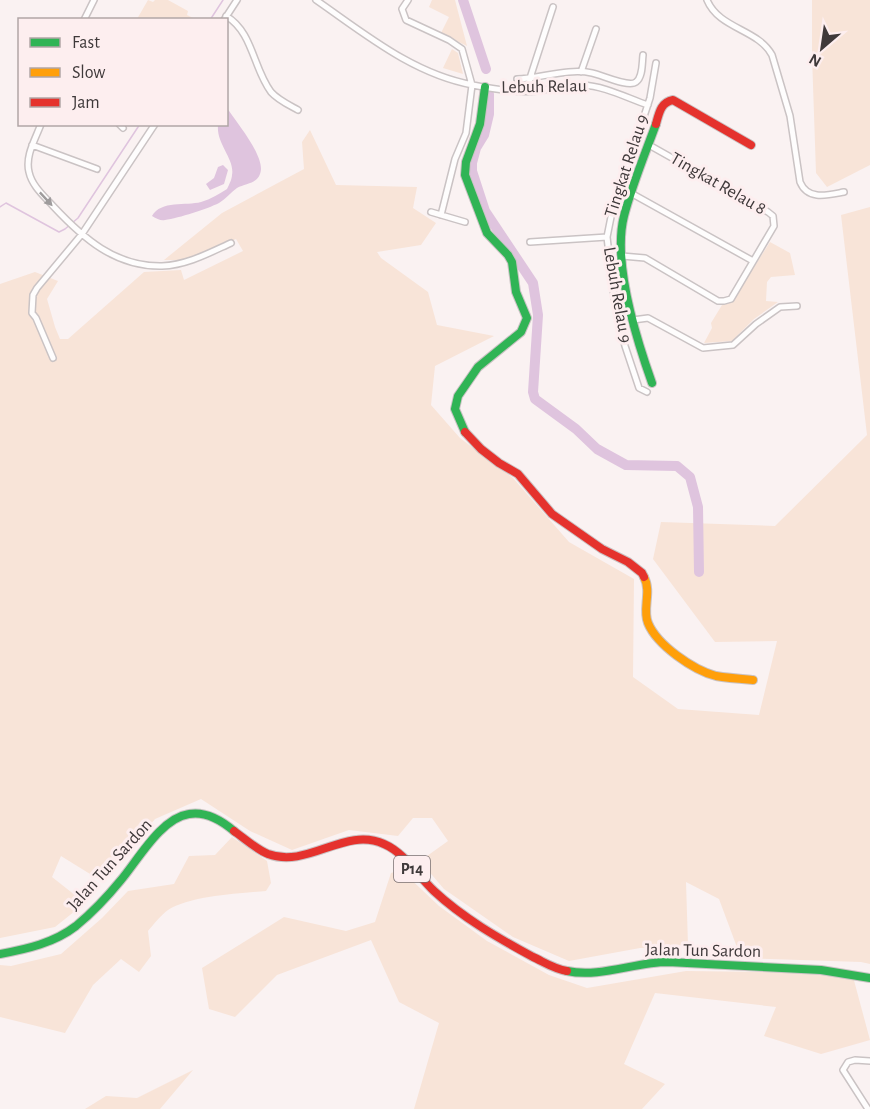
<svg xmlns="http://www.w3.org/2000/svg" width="870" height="1109" font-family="'Alegreya Sans',sans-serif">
  <rect width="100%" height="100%" fill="#faf2f2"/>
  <path fill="#f8e4d8" d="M148,0L153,2L155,0H168L188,11L187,15L195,19H137Z
    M432,0H455L467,46L441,33L449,17L429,7Z
    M812,0H870V165L827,187L816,173L812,56Z
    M452,49L458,53L463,74L443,68Z
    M310,130L336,185L417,187L413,208L436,223L421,245L377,252L381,258L428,292L437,325L494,336L435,366L431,405L460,438L513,478L569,542L634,579L633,677L678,709L759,715L777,641L715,642L653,559L661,522L775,526L867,435L841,215L870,207V964L861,962L741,958L719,899L686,882L688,945L640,948L569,961L513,937L444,889L420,861L448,841L432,818H413L398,836L349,830L292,850L250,831L201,799L155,819L103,882L61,856L52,877L85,903L55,927L0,938V284L35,272L58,281L47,299L55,327L60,339H68L144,272L181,270L184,280L243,251L236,239L188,260H164L222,213L304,169L302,142Z
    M770,242L790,253L795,275L771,277L767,282L766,301L778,302L754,319L732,341L704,343L712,328L711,323L722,305L733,300Z
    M232,837L267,861L271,883L266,891C241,893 189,896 168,910C161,915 154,924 148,931L151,956L139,972L121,959L93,985L65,1033L0,1017V965L11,966L61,954L102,918L128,891L174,884L189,856L215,855Z
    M401,870L439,906L487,941L549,975L587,988L686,971L852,973L870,1040L821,1054L764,1036L776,1007L655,993L624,1064L665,1084L642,1109H414L439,1023L399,1002L371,940L277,975L235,1017L209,1009L202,968L284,917L346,931L375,922L391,873Z
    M193,1070L160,1109H85L106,1096L137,1098Z"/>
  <path fill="#dfc4de" d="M227,108C236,122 261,151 261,169C260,184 246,183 237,188C231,192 226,199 219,203C207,209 179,218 165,220C161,221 157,219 152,216C161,200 186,206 201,202C211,199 219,194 227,189C229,185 232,179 232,175C235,159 216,144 218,125L226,124Z
    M223,165L228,170L224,184L210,190L206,184L214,178L218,167Z"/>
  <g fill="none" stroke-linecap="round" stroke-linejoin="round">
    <path stroke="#dfc4de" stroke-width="1.5" d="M210,20L223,0
      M0,207L6,203L59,232L65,229L78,218L140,124"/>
    <path stroke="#dfc4de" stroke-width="10" d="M463,0L486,69
      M489,94V114L484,135L476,148L472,163V171L485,211L533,283L538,315L533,392L535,399L576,429L597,449L626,465L677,466L690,477L698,507L699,572"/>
    <defs>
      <path id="street" d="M316,0C365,34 413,74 473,85C493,89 516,93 537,91C552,89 567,84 582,85C605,86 627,98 648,105
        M408,0L402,9L406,20L449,40L462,49L472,85L466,133L455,159L441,215
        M707,0C719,29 758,29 772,55L790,116L800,182C808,201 828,195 844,192
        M226,16C253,32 253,68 271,92C278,100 289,105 298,110
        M84,20L94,0
        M224,20L237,0
        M581,72L596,29
        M517,79C541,78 568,68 592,73C602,75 629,88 636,82C643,77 642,63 643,55
        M529,91L530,78L553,7
        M41,124C35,140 25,156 29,172C32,186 44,196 53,206C83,238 115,267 162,266C187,265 209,253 231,243
        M119,124L123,128
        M32,145L97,169
        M620,187L753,261
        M431,212L465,222
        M530,242L607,237
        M622,256L645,258L718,301H724L731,299L774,226L773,216L768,212L649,145
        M633,320L648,318L703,348L733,345L756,324L780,307L797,306
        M53,358L36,318L32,313L33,295L37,288L82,234L155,124
        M647,392L639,388L625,346L614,297L607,237L611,217L650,98L656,63
        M868,1109L843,1070L848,1062L855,1060L870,1061"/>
      <path id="fast" d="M652,383C636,338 612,263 624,216C632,185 645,154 656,124
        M465,432L455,409L458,396L478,367L521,332L527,318L516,292L512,262L508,255L487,233L465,175L466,162L480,124L485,87
        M0,954C27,949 54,943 76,926C93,912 108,896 121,880C138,860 161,818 189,814C206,811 221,820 234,831
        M567,971C600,978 635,962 668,962L821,970L870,978"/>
      <path id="slow" d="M644,577C652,592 642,609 648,623C657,645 693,670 716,676C728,678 741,679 753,680"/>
      <path id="jam" d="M656,124C659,113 661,102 673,100L751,145
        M465,432L481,449L499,463L518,474L552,514L602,549L628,562L642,573L644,577
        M234,831C245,839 256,849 268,854C308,869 345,826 384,844C405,853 418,876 434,891C463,918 498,938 533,957C544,962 554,969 567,971"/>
    </defs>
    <use href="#street" stroke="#cac3c4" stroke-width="8"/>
    <use href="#fast" stroke="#cac3c4" stroke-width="10"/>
    <use href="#slow" stroke="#cac3c4" stroke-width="10"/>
    <use href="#jam" stroke="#cac3c4" stroke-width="10"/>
    <use href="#street" stroke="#fefdfd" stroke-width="5"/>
    <use href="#fast" stroke="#30b455" stroke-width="8"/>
    <use href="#slow" stroke="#ff9f0a" stroke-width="8"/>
    <use href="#jam" stroke="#e5322d" stroke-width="8"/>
  </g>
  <defs><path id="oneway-solid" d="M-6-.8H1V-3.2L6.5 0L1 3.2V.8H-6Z" transform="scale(1.5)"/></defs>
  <use fill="#9e9b9c" href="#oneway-solid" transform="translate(46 199) rotate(47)"/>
  <g text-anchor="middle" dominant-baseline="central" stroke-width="6" stroke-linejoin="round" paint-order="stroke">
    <rect fill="#fdeeef" stroke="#786f70" stroke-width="1.5" x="394" y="856" width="36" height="26" rx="4.5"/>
    <g font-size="16" font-weight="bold" fill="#3f393a">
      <text x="412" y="869">P14</text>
    </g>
    <g font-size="18" fill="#3f393a" stroke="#fdeeef">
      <text transform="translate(544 87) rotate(-1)">Lebuh Relau</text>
      <text transform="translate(627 166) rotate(-72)">Tingkat Relau 9</text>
      <text transform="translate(718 184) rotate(30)">Tingkat Relau 8</text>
      <text transform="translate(617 295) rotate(80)">Lebuh Relau 9</text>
      <text transform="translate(110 865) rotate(-48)">Jalan Tun Sardon</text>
      <text transform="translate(703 951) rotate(1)">Jalan Tun Sardon</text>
    </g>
  </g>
  <rect x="18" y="18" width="210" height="108" fill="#fdeeef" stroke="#b1a6a7" stroke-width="1.5"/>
  <rect x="30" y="38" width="30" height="9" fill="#30b455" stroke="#b1a6a7" stroke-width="1.5"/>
  <text x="72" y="48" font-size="18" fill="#3f393a">Fast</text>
  <rect x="30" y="68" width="30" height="9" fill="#ff9f0a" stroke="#b1a6a7" stroke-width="1.5"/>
  <text x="72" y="78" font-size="18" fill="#3f393a">Slow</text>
  <rect x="30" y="98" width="30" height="9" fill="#e5322d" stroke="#b1a6a7" stroke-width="1.5"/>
  <text x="72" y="108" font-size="18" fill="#3f393a">Jam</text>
  <g transform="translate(822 48) rotate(209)" stroke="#fdeeef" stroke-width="4.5" paint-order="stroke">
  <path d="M0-4.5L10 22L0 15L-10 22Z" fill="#3f393a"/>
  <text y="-9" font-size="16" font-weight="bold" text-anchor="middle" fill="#3f393a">N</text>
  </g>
</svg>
